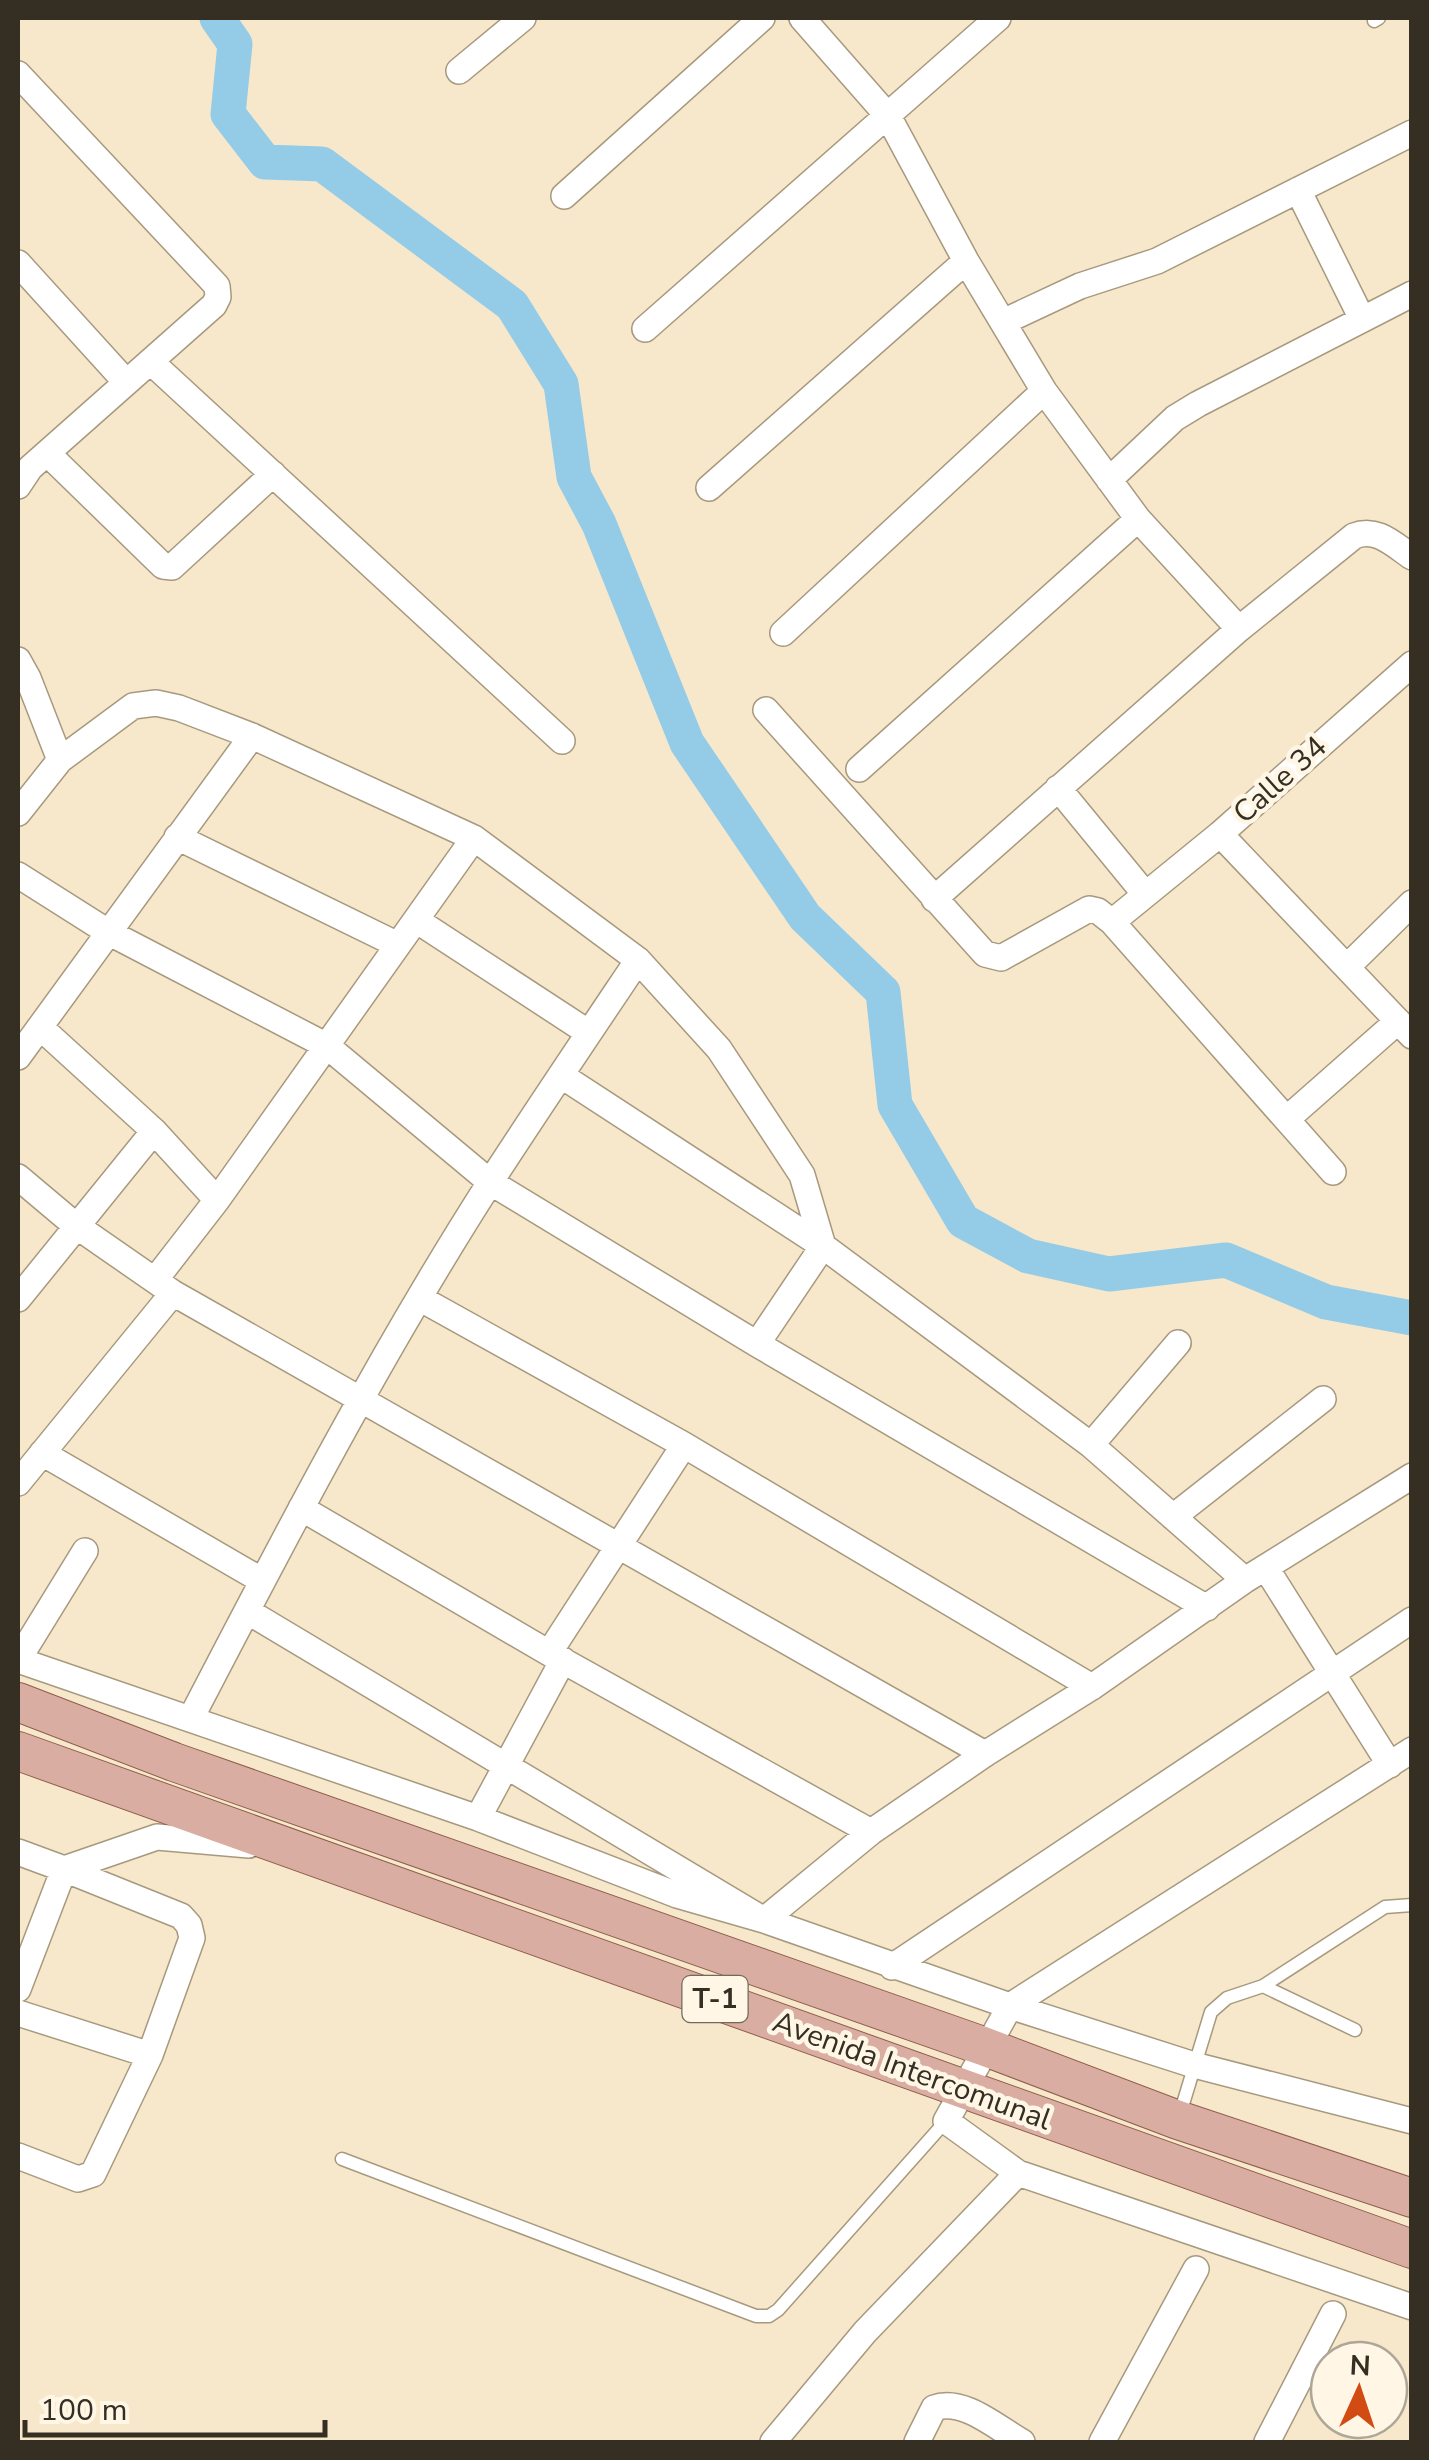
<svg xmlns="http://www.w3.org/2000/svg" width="1429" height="2460" font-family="'Nunito Sans',sans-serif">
  <rect width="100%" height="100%" fill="#f7e8cb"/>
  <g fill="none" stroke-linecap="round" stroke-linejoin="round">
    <path stroke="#94cce8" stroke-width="35" d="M217,18L235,44L228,114L265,162L322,164L512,305L561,384L574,477L599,524L687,743L805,917L883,992L895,1105L963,1221L1028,1256L1109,1274L1226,1260L1326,1302L1412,1318"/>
    <defs>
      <path id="service" d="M1374,21L1379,18
        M1263,1986L1355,2030
        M1179,2117L1211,2012L1227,1998L1263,1986L1385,1907L1412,1905
        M342,2159L756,2316H769L778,2310L946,2121"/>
      <path id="minor" d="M802,18L888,116L966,261L1044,391L1138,519L1239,629
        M459,71L523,18
        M18,74L217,286L218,297L214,305L30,468L18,486
        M1298,190L1362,319
        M564,196L762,18
        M18,263L126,382
        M1003,322L1080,286L1157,261L1412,133
        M645,329L998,18
        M151,362L562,741
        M47,453L163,566L172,567L273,474
        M1109,480L1175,418L1198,404L1412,294
        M709,488L966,261
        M783,633L1044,391
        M18,660L28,678L60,760
        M766,710L985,954L1001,958L1089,909L1098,911L1112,922L1220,834L1412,664
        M859,769L1138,519
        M1058,788L1145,894
        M18,813L60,760L133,706L156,703L179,708L252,736L474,838L638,960L719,1049L802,1175L823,1246L757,1344
        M1220,834L1412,1036
        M177,837L398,945
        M18,875L108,932L327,1046L490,1182L757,1344L1207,1608
        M934,899L1239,629L1354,536C1377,527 1393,544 1412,557
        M416,920L589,1033
        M1112,922L1333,1172
        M1348,966L1412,903
        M40,1027L154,1131L217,1200
        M18,1057L252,736
        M562,1076L823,1246L1091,1445L1245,1580
        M1288,1118L1398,1021
        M18,1177L75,1225L173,1293L985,1754
        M155,1280L217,1200L474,838
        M18,1299L154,1131
        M421,1299L684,1445L1092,1687
        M1091,1445L1178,1343
        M42,1453L261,1580
        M18,1483L173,1293
        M301,1508L549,1653L871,1832
        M1173,1517L1323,1399
        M1266,1568L1390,1765
        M247,1611L764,1920L871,1832L985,1754L1092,1687L1245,1580L1412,1476
        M549,1653L684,1445
        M18,1660L478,1818L677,1895L764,1920L1010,2006L1194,2065L1412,2121
        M18,1660L85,1551
        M191,1718C285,1537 380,1354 491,1181C539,1107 589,1033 638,960
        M1412,1750L1010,2006L946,2121L1018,2173L1412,2307
        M478,1818L563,1660
        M18,1852L64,1869L18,1989
        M892,1967L1412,1620
        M18,2013L150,2055
        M18,2156L78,2179L93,2174L150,2055L192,1938L189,1925L181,1916L64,1869L157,1837L249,1845
        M773,2442L865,2332L1018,2173
        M917,2442L934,2408C963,2397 997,2428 1022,2442
        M1102,2442L1196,2269
        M1267,2442L1333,2314"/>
      <path id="primary" d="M18,1702L174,1762L983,2046L1178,2120L1412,2198
        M18,1751L1412,2249"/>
    </defs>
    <use href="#service" stroke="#a7997e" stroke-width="15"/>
    <use href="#minor" stroke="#a7997e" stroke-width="28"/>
    <use href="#primary" stroke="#8f5d4c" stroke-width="40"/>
    <use href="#service" stroke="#fff" stroke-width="12"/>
    <use href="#minor" stroke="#fff" stroke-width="25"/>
    <use href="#primary" stroke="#d9ada1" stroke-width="38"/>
  </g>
  <g text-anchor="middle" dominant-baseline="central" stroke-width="9" stroke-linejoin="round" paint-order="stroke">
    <rect fill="#fff6e5" stroke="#716a5d" stroke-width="2.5" x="682.5" y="1976" width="65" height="46" rx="8"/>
    <g font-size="28" font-weight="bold" fill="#342e23">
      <text x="715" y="1999">T-1</text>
    </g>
    <g font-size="30" fill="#342e23" stroke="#fff6e5">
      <text transform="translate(1280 780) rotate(-42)">Calle 34</text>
      <text transform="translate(912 2071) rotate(20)">Avenida Intercomunal</text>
    </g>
  </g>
  <rect width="1429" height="2460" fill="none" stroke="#342e23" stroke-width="40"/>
  <g transform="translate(1359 2390) rotate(3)"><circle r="48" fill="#fff6e5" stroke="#aea697" stroke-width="2.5"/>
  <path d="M0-8L18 38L0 25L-18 38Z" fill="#d24b13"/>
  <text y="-15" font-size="28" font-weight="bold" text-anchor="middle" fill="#342e23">N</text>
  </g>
  <path d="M25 2420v15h300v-15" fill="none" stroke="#342e23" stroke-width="5"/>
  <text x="40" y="2420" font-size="30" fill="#342e23" stroke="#fff6e5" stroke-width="8" paint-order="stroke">100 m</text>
</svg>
